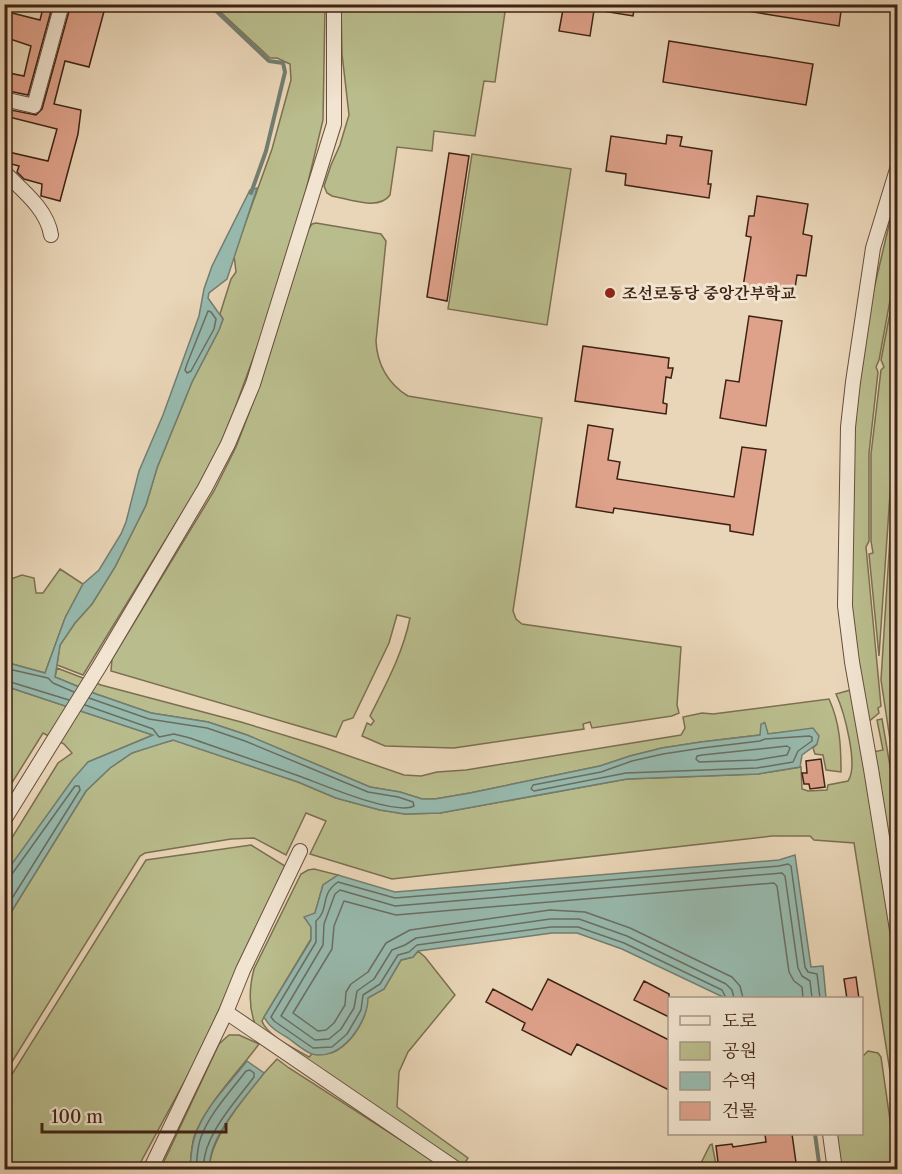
<svg xmlns="http://www.w3.org/2000/svg" width="902" height="1174" font-family="'Libre Caslon Text','Noto Serif KR',serif">
  <rect width="100%" height="100%" fill="#e9d5b7"/>
  <filter id="stains"><feTurbulence type="fractalNoise" baseFrequency=".00333" numOctaves="4"/><feColorMatrix values="0 0 0 0 .2 0 0 0 0 .09 0 0 0 0 .02 0 0 0 .5 -.17"/></filter>
  <radialGradient id="worn" r=".72"><stop offset=".6" stop-color="#630" stop-opacity="0"/><stop offset="1" stop-color="#630" stop-opacity=".3"/></radialGradient>
  <path fill="#b9bc8c" stroke="#7c6f50" stroke-width="1.5" d="M213,5H325L323,120L303,203L262,334L235,408L217,452L199,485L83,675L57,665L60,645L75,623L92,604L115,567L146,505L157,468L192,382L219,330L223,319L220,314L231,279L236,272L234,255L272,149L291,80L290,64L277,58H270Z
    M341,5H506L495,82L484,81L475,136L434,131L432,151L397,147L390,195C379,211 349,199 332,196L327,193L324,186L331,165L340,145L349,115L342,54Z
    M472,154L571,169L547,325L448,309Z
    M897,191V263L879,360L876,367L878,372L869,453V541L866,547L881,706L878,708L879,713L867,723L850,607L849,502L857,380L865,327Z
    M316,223L381,234L386,241L376,341C377,364 388,384 408,396L542,418L513,611L516,619L522,624L681,647L677,705L679,713L672,716L592,728L590,722L583,724L584,729L454,748L385,746L362,736L367,723L371,725L374,721L370,716C386,684 403,653 410,618L397,615L389,643L353,718L343,721L336,737L111,671L112,659L214,491L236,447L259,387L308,230L312,224Z
    M897,276V391L879,656L869,554L873,553L871,541V454L881,370L884,367L881,360Z
    M897,426L898,786H897L881,680Z
    M60,569L83,584L65,618L45,673L5,662V579H11L22,575L34,578L36,593H43Z
    M57,668L101,685L241,722L323,747L404,775L421,776L437,772L466,770L681,735L685,728L683,717L702,713L713,714L829,699C840,723 841,746 841,772L826,770L823,755L815,754L813,748L817,744L813,729L768,734L764,723L760,735L701,742L662,748L630,756L600,766L470,793L435,799H422L400,792L370,787L247,735L208,722L151,713L96,694L55,677Z
    M5,686L153,735L88,762L5,875V849L58,763L72,753L64,744L43,733L5,794Z
    M854,689L897,960V1116L854,843L814,840L810,836H772L392,879L310,854L326,821L306,813L286,855L254,838L231,839L145,853L140,856L5,1073V922L86,791L110,768L132,753L151,746L174,740L298,782L336,798L380,810L405,814L440,813L627,779L758,774L801,767L802,789L808,791L827,790L828,785L848,781C859,766 844,711 836,694Z
    M882,719L897,807V908L873,752L883,750L877,720Z
    M251,845L285,866L195,1062L137,1169H5L4,1087L146,860Z
    M314,869L338,875L323,885L311,927V939L264,1017L262,1021C267,1036 296,1049 309,1057L312,1054C319,1054 330,1055 336,1051C353,1041 368,1018 367,998L384,989L401,960L413,957L418,951L425,957L455,995L408,1052L399,1072L397,1107L468,1158L465,1163L478,1169L462,1168L255,1024C248,1005 249,988 254,969L301,874L308,870Z
    M229,1035H239L259,1044C240,1070 204,1107 194,1137C191,1148 191,1158 190,1169L160,1170L219,1044Z
    M868,1051L878,1053L881,1057L897,1169H839L834,1134H862V1057Z
    M277,1059L289,1068L446,1169L210,1170C206,1140 257,1080 277,1059Z
    M712,1144L717,1169H698L710,1145Z"/>
  <path fill="#97b9ad" stroke="#737d70" stroke-width="1.5" d="M257,188L227,279L209,293L208,298L223,319L219,330L192,382L157,468L146,505L115,567L92,604L75,623L60,645L55,677L96,694L151,713L208,722L247,735L370,787L400,792L422,799H435L470,793L600,766L630,756L662,748L701,742L760,735L761,724L765,723L768,734L813,728L819,736L817,744L802,755L800,767L758,774L627,779L440,813L405,814L380,810L336,798L298,782L173,740L132,753L110,768L86,791L5,922L4,875L73,779L88,762L153,735L5,686V662L45,673L65,618L83,584L99,570L121,534L126,522L139,471L163,415L199,316L204,289L212,266L250,190Z
    M795,855L811,967L823,966L826,998H725L622,949L577,933H552L418,951L413,957L401,960L384,989L368,998C368,1023 340,1062 312,1054C304,1051 295,1043 288,1038C278,1032 269,1027 264,1017L311,940V927L304,917L315,913L323,885L338,875L395,892L779,860Z
    M247,1061L264,1073C247,1096 206,1139 210,1169H190C191,1158 191,1147 195,1136C204,1108 229,1084 247,1061Z"/>
  <g fill="none" stroke-linecap="round" stroke-linejoin="round">
    <path stroke="#6a6e61" stroke-width="1.5" d="M208,311L211,312L216,319L214,329L191,371L187,373L185,370L187,364Z
      M4,668L48,678L53,683L74,692
      M4,680L69,700
      M85,705L153,729L159,737L174,734L190,738C226,751 263,763 299,776C321,784 395,816 414,806L413,802L398,797L368,792L245,741L207,728L149,719L89,698
      M809,736L812,737V741L798,751L793,762L757,768L626,773L534,791L531,789L533,785L601,772L632,761L663,754L702,748L760,741L765,739Z
      M787,746L790,748L787,755L756,760L699,762L696,759L697,756L702,755Z
      M4,877L12,874L75,786H79L80,790L4,911
      M726,998L722,990L624,943L578,927H551L417,945L409,952L398,955L380,984L363,995L361,1010L347,1034L332,1047L313,1048L274,1021L271,1017L316,942V921C330,909 319,895 338,882L395,898L779,866L788,864L791,866L805,967L808,972L817,974L820,998
      M734,998L732,990L726,984L627,936L579,919H550L416,938L405,945L392,950L374,979L357,991L354,1008L341,1029L329,1039L315,1040L281,1016L323,945L324,924L335,894L340,890L395,906L782,873L785,876L798,968L802,976L810,981L812,998
      M743,998L740,986L732,977L630,928L585,912L550,910L410,930L386,943L368,972L351,984L346,992L345,1005L334,1023L326,1030L318,1031L293,1013L332,949L334,926L344,901L396,915L774,883L777,886L789,972L794,981L802,987L803,998
      M196,1170C197,1159 197,1147 201,1137C210,1113 230,1092 246,1071L250,1070L254,1073V1077C237,1100 200,1139 204,1170"/>
    <path stroke="#737d70" stroke-width="4" d="M209,4L269,61L283,63L285,72L266,151L251,193
      M815,1134L820,1170"/>
  </g>
  <path fill="#dea18a" stroke="#3e2215" stroke-width="1.5" d="M44,4H53L28,95L4,90V72L24,76L31,46L4,37V11L40,20Z
    M71,4H106L89,67L65,61L54,104L81,110L78,134L60,201L41,196L42,184L24,179L17,172L19,166L4,162V151L48,161L57,129L9,117L11,110L36,115L42,109Z
    M564,4H595L590,36L559,31Z
    M597,4H635L633,16L596,10Z
    M742,4H842L839,26L741,10Z
    M669,41L813,64L806,105L663,82Z
    M667,135L682,137L680,146L712,151L708,184H711L709,198L625,185L626,174L606,171L611,136L666,144Z
    M449,153L469,156L447,301L427,297Z
    M757,196L808,204L803,234L812,236L806,276L797,275L794,295L743,287L751,237L746,236L749,216H754Z
    M749,316L782,321L766,426L720,418L726,380L739,382Z
    M583,346L669,358L668,368H673L671,378L666,377L663,403L667,404L666,414L575,401Z
    M588,425L613,429L608,460L620,462L617,479L734,497L742,447L766,450L753,535L730,531V525L614,508L613,513L576,507Z
    M821,759L825,787L810,789L809,784H804L802,773H807L806,761Z
    M856,977L859,999H847L844,979Z
    M548,979L669,1040V1090L577,1044L571,1055L522,1030L525,1023L486,1002L493,989L532,1010Z
    M644,981L669,994V1017L634,1000Z
    M765,1134H792L797,1170H719L716,1146L732,1144L733,1147L766,1142Z"/>
  <g fill="none" stroke-linecap="round" stroke-linejoin="round">
    <defs>
      <path id="minor" d="M4,99L34,106L62,4
        M898,166L873,248L853,382L848,427L845,606L852,662L871,769L898,936
        M4,172C22,190 47,209 51,235
        M4,820L99,667L205,488L228,444L253,384L334,124V4
        M226,1012L458,1170
        M830,1134L835,1170
        M150,1170L226,1012L243,970L300,851"/>
    </defs>
    <use href="#minor" stroke="#694f3e" stroke-width="16"/>
    <use href="#minor" stroke="#f1e4d0" stroke-width="14"/>
  </g>
  <circle fill="#8f2418" stroke="#f1e4d0" stroke-width="2" cx="610" cy="293" r="6"/>
  <g text-anchor="middle" dominant-baseline="central" stroke-width="6" stroke-linejoin="round" paint-order="stroke">
    <g font-size="16" font-weight="bold" fill="#3e2215" stroke="#f1e4d0" text-anchor="start">
      <text x="622" y="293">조선로동당 중앙간부학교</text>
    </g>
  </g>
  <rect width="902" height="1174" fill="none" stroke="#e9d5b7" stroke-width="24"/>
  <rect x="6" y="6" width="890" height="1162" fill="none" stroke="#3e2215" stroke-width="3"/>
  <rect x="12" y="12" width="878" height="1150" fill="none" stroke="#3e2215" stroke-width="1.5"/>
  <rect x="668" y="997" width="195" height="138" fill="#f1e4d0" stroke="#a99685" stroke-width="1.5"/>
  <rect x="680" y="1016" width="30" height="9" fill="#f1e4d0" stroke="#a99685" stroke-width="1.5"/>
  <text x="722" y="1027" font-size="18" fill="#3e2215">도로</text>
  <rect x="680" y="1042" width="30" height="18" fill="#b9bc8c" stroke="#a99685" stroke-width="1.5"/>
  <text x="722" y="1057" font-size="18" fill="#3e2215">공원</text>
  <rect x="680" y="1072" width="30" height="18" fill="#97b9ad" stroke="#a99685" stroke-width="1.5"/>
  <text x="722" y="1087" font-size="18" fill="#3e2215">수역</text>
  <rect x="680" y="1102" width="30" height="18" fill="#dea18a" stroke="#a99685" stroke-width="1.5"/>
  <text x="722" y="1117" font-size="18" fill="#3e2215">건물</text>
  <path d="M42 1123v9h184v-9" fill="none" stroke="#3e2215" stroke-width="3"/>
  <text x="51" y="1123" font-size="18" fill="#3e2215" stroke="#f1e4d0" stroke-width="4.5" paint-order="stroke">100 m</text>
  <rect width="100%" height="100%" filter="url(#stains)"/>
  <rect width="100%" height="100%" fill="url(#worn)"/>
</svg>
